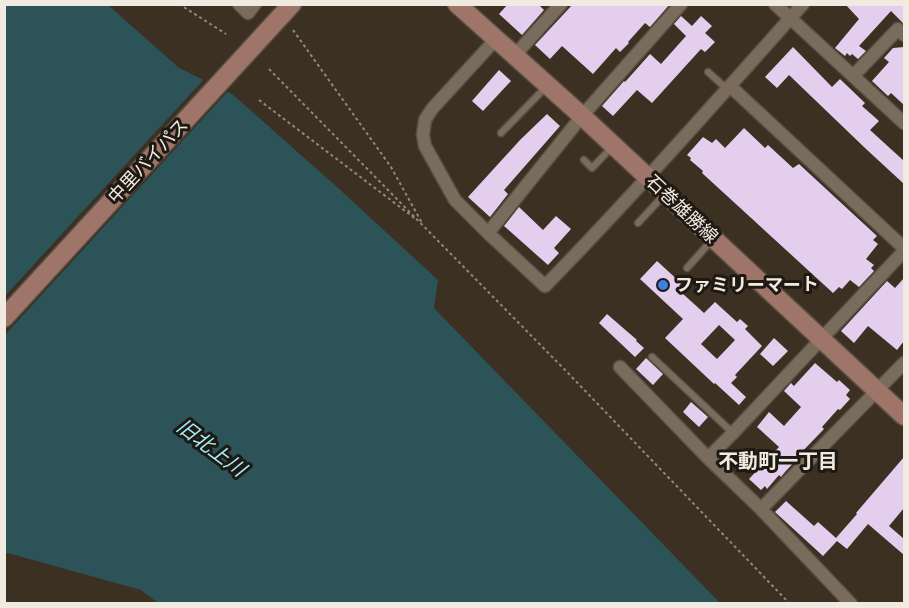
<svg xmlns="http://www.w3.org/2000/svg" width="909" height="608" font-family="'Nunito Sans','Noto Sans JP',sans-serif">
  <rect width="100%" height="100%" fill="#3b3022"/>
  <path fill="#2c5458" d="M5,5H108L179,68L232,94L337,187L438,280L434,308L720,603H158L141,590L8,553L5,554Z"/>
  <path fill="#3b3022" d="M205,78L229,90L4,336L5,296Z"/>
  <path fill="#e3cfed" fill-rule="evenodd" d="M508,4H538L544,10L522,35L499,14Z
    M573,4H670L650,27L645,23L628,42L629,43L620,52L616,48L593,74L562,46L550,59L535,45Z
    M845,4H904V24L891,11L859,46L866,51L858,59L852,54L850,56L847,53L845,56L835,48L859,19Z
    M681,16L692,26L701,16L712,26L705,33L715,42L705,52L701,49L652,103L637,90L613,116L602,106L624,81L625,82L650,54L661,64L686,36L674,24Z
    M793,47L832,87L840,79L865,103L862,106L879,121L870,130L904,161V184L865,148L789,75L777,88L765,77Z
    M904,47V105L891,93L888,96L872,81L889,62L884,58L893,48Z
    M499,70L511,81L483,111L472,101Z
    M547,114L560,126L504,190L508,194L490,217L468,197L520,140Z
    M744,128L765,148L768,145L793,168L799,164L877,236L873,240L878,244L866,259L874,265L871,268L874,271L859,287L850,280L842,289L839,287L833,293L702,173L703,171L690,160L691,158L687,155L703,137L712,143L716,139L725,148Z
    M519,207L543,230L556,216L571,229L554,248L559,253L548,265L504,226Z
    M657,261L681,283L679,286L684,291L682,293L704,313L715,302L737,322L740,319L748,326L745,329L762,346L735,375L737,377L731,383L746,397L739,405L715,383L714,384L665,338L683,319L640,279ZM719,325L735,340L717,359L701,344Z
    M904,278V341L897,350L868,326L854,343L841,331L887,281L895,288Z
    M607,314L637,340L636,341L644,348L635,357L599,323Z
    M774,338L788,351L773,366L760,354Z
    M646,358L663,374L653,385L636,369Z
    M815,363L837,382L839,380L850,390L846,395L850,399L840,410L838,409L822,427L824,429L797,457L798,458L785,472L781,477L779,475L767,489L765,486L761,490L749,479L779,447L757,427L769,412L784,426L801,407L784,391L791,383L794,386Z
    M691,402L708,417L699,427L683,412Z
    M904,457V508L889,526L904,539V555L868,524L847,549L837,541L823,556L775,512L786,501L814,526L818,522L836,538L857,514L856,513Z"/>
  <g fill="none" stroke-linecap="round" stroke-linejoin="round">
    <defs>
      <path id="lane" d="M708,72L727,89
        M501,133L547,86
        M584,160L592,168L613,146
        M638,223L664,195
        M687,268L713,239
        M652,357L733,433"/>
      <path id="street" d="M239,4L248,13L255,4
        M775,4L904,123
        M496,39L432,109L425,120L423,135L425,146L455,200L488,233L545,286C634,195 718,99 803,4
        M515,55L561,4
        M853,76L898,29L904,35
        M730,86L904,248
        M488,233L582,116L681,4
        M620,367L708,458L761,509L851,604
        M708,458L733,433L904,251
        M761,509L904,363"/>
      <path id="secondary" d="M457,4L582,116L904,416
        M4,318L292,4"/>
    </defs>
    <use href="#lane" stroke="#584f43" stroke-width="9"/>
    <use href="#street" stroke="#584f43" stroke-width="15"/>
    <use href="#secondary" stroke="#584f43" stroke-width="21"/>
    <path stroke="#92897d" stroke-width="2" stroke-dasharray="3 3" stroke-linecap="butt" d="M179,4L226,34
      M293,30L391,167L422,223
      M269,69L568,373L790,604
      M259,100L417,220"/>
    <use href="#lane" stroke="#796c5d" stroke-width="6"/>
    <use href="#street" stroke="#796c5d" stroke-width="12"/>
    <use href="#secondary" stroke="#9e7568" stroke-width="18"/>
  </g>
  <circle fill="#3f7fe0" stroke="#1e1913" stroke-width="2" cx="663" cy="285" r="6"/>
  <g text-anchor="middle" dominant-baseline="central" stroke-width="6" stroke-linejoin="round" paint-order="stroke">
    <g font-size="18" fill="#f1eae1" stroke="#1e1913">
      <text transform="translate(148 161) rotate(-47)">中里バイパス</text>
      <text transform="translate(682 209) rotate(43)">石巻雄勝線</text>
    </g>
    <g font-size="18" font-weight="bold" fill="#f1eae1" stroke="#1e1913" text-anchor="start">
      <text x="675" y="285">ファミリーマート</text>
    </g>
    <g font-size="20" font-style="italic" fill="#a3eff7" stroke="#1e1913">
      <text transform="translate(211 448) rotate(37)">旧北上川</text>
    </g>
    <g font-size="20" font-weight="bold" fill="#f1eae1" stroke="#1e1913">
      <text x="778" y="461">不動町一丁目</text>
    </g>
  </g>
  <rect width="909" height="608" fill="none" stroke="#f1eae1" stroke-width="12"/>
</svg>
